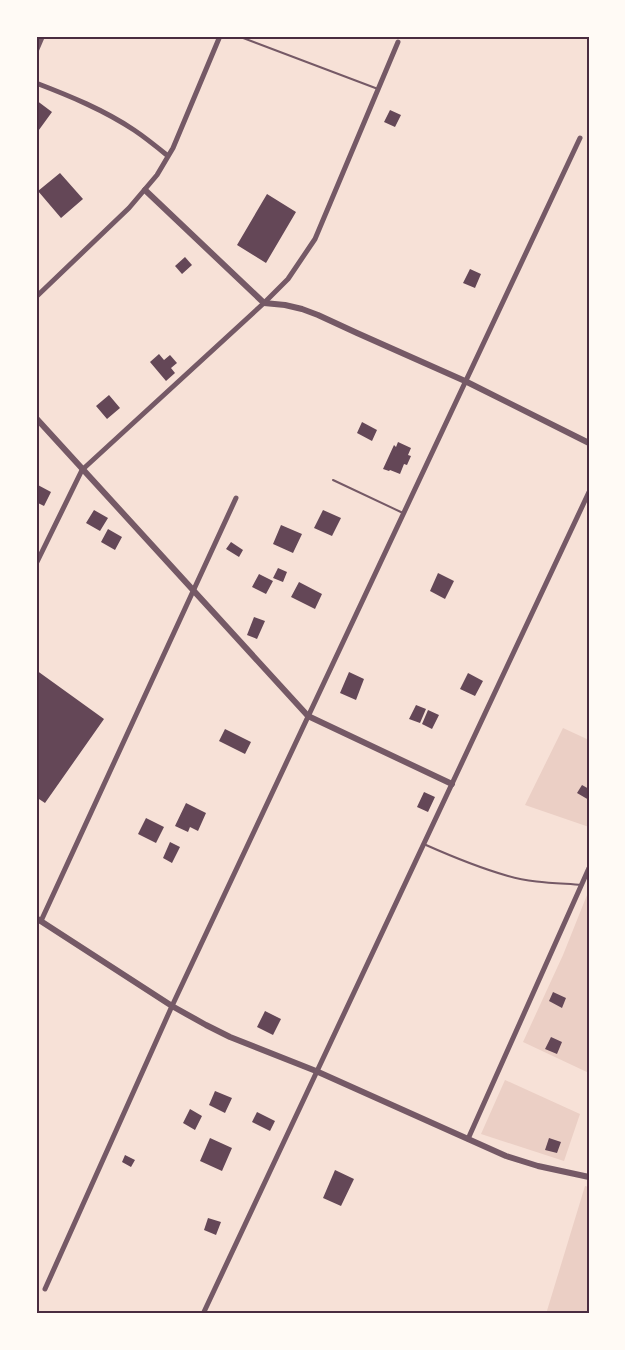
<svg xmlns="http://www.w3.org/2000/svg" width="625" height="1350" font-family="'Noto Serif',serif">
  <rect width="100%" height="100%" fill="#f7e1d7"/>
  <path fill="#ebcfc5" d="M563,728L589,740V827L525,805Z
    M587,895L589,896V1073L523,1042L563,955Z
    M505,1080L580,1114L564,1161L481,1134Z
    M585,1186L589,1187V1314H546Z"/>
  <path fill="#644757" d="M36,100L52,112L36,134Z
    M390,110L401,115L395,127L384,122Z
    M60,173L83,199L61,218L38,191Z
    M267,194L296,212L266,263L237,245Z
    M185,257L192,265L182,274L175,266Z
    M470,269L481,274L475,288L463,283Z
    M159,354L164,360L170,355L177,363L171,368L175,373L166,381L150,362Z
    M109,395L120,408L107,419L96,406Z
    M362,422L377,430L372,441L357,433Z
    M398,442L411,448L408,455L411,456L407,465L404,464L400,474L390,470L389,471L383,469L394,445L396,447Z
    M36,484L51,492L44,506L36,502Z
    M94,510L108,518L100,531L86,523Z
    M323,510L341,518L332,536L314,528Z
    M281,525L302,534L293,553L273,544Z
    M108,529L122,537L115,550L101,542Z
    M231,542L243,550L239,557L226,549Z
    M278,568L287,572L283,582L273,578Z
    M438,573L454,581L445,599L430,591Z
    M259,574L273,581L266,594L252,587Z
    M299,582L322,594L315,609L291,597Z
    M254,617L265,621L257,639L247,635Z
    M36,670L104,719L45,803L36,797Z
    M349,672L364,679L356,700L340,693Z
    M468,673L483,681L475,696L460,689Z
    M416,705L426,709L420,723L409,719Z
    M428,710L439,715L432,729L422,724Z
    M225,729L251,742L245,754L219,741Z
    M582,785L589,789V800L577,793Z
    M424,792L435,797L428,812L417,807Z
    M186,803L206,813L198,831L190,827L188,832L175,826Z
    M146,818L164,827L156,843L138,834Z
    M170,842L180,847L172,863L163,858Z
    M553,992L566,998L562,1008L549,1001Z
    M265,1011L281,1019L273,1035L257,1027Z
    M551,1037L562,1042L557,1054L545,1049Z
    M215,1091L232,1098L225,1113L209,1105Z
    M190,1109L202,1116L195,1130L183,1123Z
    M257,1112L275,1121L270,1131L252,1122Z
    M210,1138L232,1148L222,1171L200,1161Z
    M549,1138L561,1142L557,1153L545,1150Z
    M125,1155L135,1160L131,1167L122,1162Z
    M335,1170L354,1179L341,1206L323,1198Z
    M208,1218L221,1222L216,1235L204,1230Z"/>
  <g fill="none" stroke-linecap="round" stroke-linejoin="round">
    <path stroke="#755966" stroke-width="2" d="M238,36L378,89
      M333,480L403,513
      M426,845C453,857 480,868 508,876C532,883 557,883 582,885"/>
    <path stroke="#755966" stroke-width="5" d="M36,83C70,96 104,110 134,130C146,138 157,147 168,156
      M36,297L129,208L157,175L173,148L220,36
      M36,564L82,470L264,303L288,279L315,239L398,42
      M41,921L236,498
      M468,1139L589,868
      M45,1289L172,1006L580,138
      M203,1314L589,492"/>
    <path stroke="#755966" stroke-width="6" d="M36,50L42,36
      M145,190L264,303L285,305L302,309L318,315L357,333L465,381L589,443
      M36,418L308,716L452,784
      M36,918L172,1006L206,1025L230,1037L316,1071L506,1156L538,1166L589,1177"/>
  </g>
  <rect width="625" height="1350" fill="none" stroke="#fffaf5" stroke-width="75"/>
  <rect x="38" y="38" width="550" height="1274" fill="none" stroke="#4a2c40" stroke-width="2"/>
</svg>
